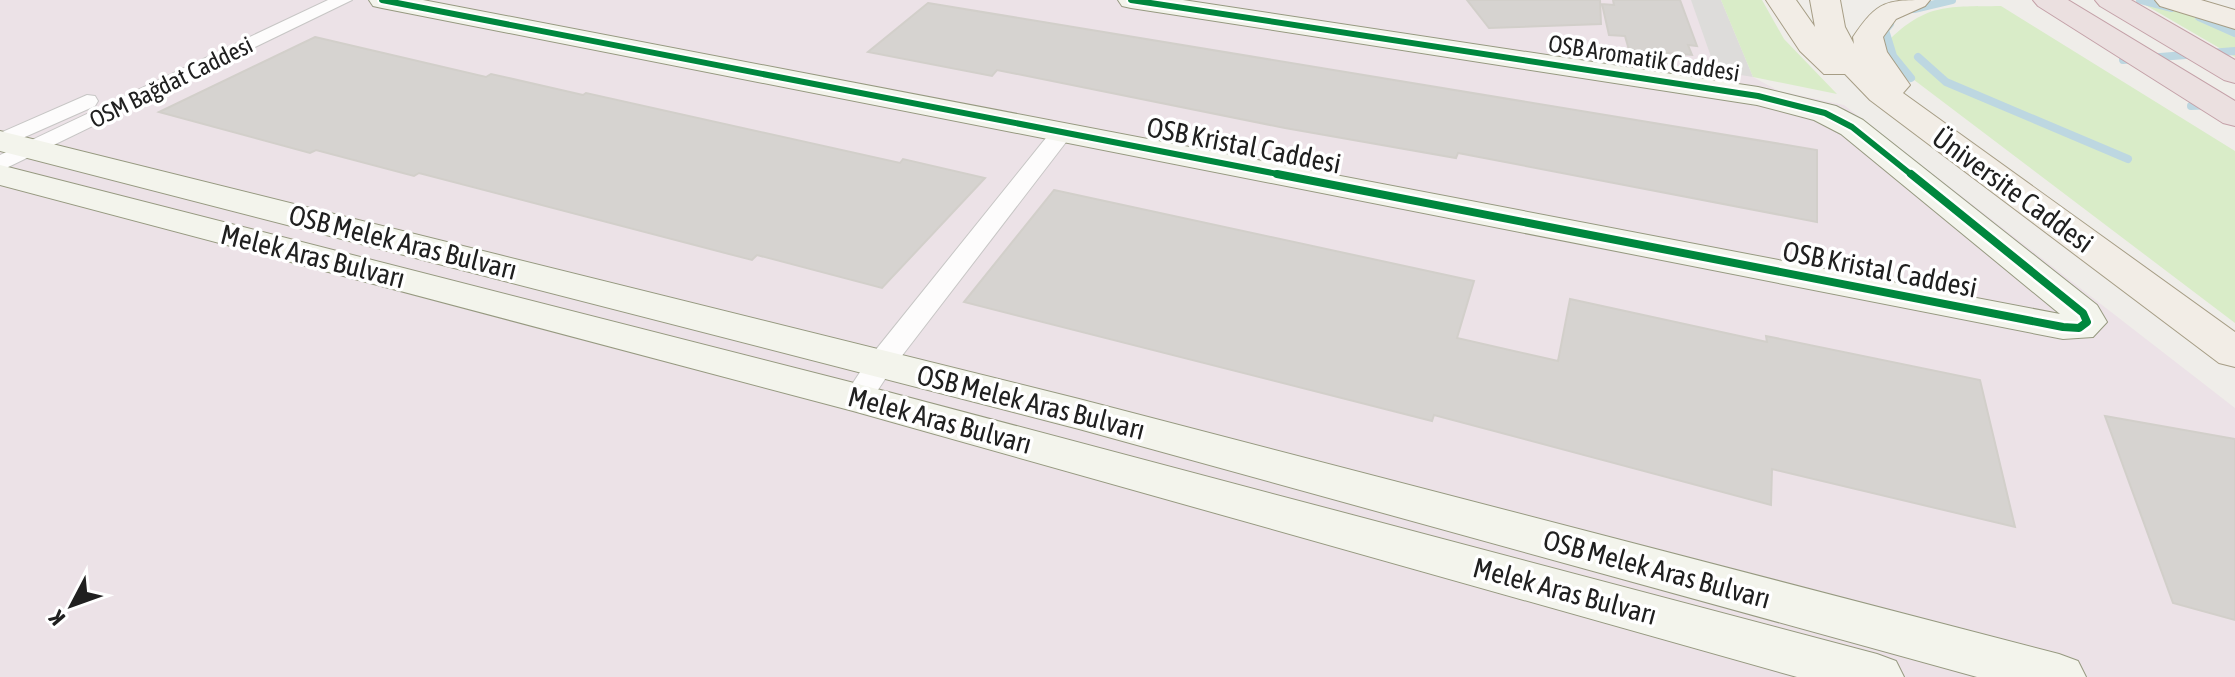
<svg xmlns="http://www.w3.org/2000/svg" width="2235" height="677" font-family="'Asap Condensed',sans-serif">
  <rect width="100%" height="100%" fill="#efede9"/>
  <path fill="#ece2e7" d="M0,0H1721L1753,77L1779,91L1844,105L2235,408V677H0Z"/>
  <path fill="#dddcda" d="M1691,0H1721L1753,77L1716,71Z"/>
  <path fill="#d9ecc8" d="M1721,0H1762L1784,39L1837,94L1753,77Z
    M2142,3L2201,17L2235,31V57Z
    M2001,6L2235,151V323L1897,67L1887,42C1927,2 1949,7 2001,6Z"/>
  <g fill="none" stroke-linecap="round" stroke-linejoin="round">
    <path stroke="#bdd7e1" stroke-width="8" d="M2140,0L2171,8
      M1914,9L1952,0
      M2199,17L2235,33
      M1890,24L1885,30L1893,56L1911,78
      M1918,57L1946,82L2128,159
      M2123,60L2235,51
      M2191,106L2235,104"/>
  </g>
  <path fill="#d6d3d0" stroke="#d2cfca" stroke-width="2" d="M1467,0H1600L1601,24L1489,28Z
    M1613,0H1680L1697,46L1688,45L1692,55L1629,50L1625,36L1609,35L1602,4L1614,5Z
    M928,3L1817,150V222L1458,153L1456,158L1285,128L997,70L992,76L868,52Z
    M315,37L486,77L491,74L583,95L586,93L900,163L903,159L985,178L882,288L757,255L752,260L419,173L414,176L316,150L310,153L159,112Z
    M1054,190L1474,281L1457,338L1558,361L1570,299L1767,342L1766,336L1980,380L2015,527L1772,469L1771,505L1434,415L1432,421L964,302Z
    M2105,416L2235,439V620L2173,603Z"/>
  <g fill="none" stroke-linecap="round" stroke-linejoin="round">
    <defs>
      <path id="street" d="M328,0H352L0,171V155Z
        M87,95L95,96L98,101L95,106L0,148V133Z
        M1062,126L1073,133L891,370L868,405L858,408L848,405L843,398L870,357L1054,128Z"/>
      <path id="secondary" d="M369,0H423L2060,314L1841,134L1814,120L1757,105L1131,8L1122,6L1118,0H1183L1758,87L1836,106L1863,120L2097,305L2107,322L2093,337L2063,339L382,8L373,6Z
        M0,131L1079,399L2059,654L2078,661L2086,677H1977L1079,429L0,151Z
        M0,165L858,384L1877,654L1896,661L1904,677H1797L853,411L0,185Z"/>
      <path id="primary" d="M1766,0H1796L1815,27L1810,0H1840L1845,27L1854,44L1853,37C1878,0 1886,0 1930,0L1925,6L1896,19L1883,37L1887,52L1910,85L1903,93L2235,332V367L2219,363L1870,100L1845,74H1824L1800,51Z
        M2155,0H2201L2235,10V29L2160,6Z"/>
      <path id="highway" d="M2033,0H2068L2235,101V126L2223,123L2038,6Z
        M2095,0H2131L2235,60V83L2224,80L2100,6Z"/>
    </defs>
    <use href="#street" stroke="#c7c6c5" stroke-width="2"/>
    <use href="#secondary" stroke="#969980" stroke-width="2"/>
    <use href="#primary" stroke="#a69d85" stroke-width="2"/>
    <use href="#highway" stroke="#c4a1a8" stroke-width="2"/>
    <use href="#street" fill="#fdfcfc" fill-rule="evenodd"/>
    <use href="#secondary" fill="#f3f4ec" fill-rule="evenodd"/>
    <use href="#primary" fill="#f2ede6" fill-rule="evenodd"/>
    <use href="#highway" fill="#ebe0e0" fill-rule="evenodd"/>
    <defs>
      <path id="cycleway-far1" d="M382,0L1288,176
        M1131,0L1758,96L1825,113L1852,127L1913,176"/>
      <path id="cycleway" d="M1277,174L2063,327L2079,328L2087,322L2083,313L1911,174"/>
    </defs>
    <use href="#cycleway-far1" stroke="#fff" stroke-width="10"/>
    <use href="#cycleway" stroke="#fff" stroke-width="13"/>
    <use href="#cycleway-far1" stroke="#00873e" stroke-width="6"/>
    <use href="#cycleway" stroke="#00873e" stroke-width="8"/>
  </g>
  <g text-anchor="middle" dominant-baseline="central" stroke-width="7" stroke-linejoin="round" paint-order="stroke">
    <g font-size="24" fill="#202020" stroke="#fff">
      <text transform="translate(1644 58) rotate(9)">OSB Aromatik Caddesi</text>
      <text transform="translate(171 82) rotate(-26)">OSM Bağdat Caddesi</text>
    </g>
    <g font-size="28" fill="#202020" stroke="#fff">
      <text transform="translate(1244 145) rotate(11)">OSB Kristal Caddesi</text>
      <text transform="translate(2013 190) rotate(36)">Üniversite Caddesi</text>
      <text transform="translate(403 242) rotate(14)">OSB Melek Aras Bulvarı</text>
      <text transform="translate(313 256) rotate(14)">Melek Aras Bulvarı</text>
      <text transform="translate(1880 269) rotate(11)">OSB Kristal Caddesi</text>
      <text transform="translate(1031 402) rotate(14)">OSB Melek Aras Bulvarı</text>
      <text transform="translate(940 420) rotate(15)">Melek Aras Bulvarı</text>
      <text transform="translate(1657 569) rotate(15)">OSB Melek Aras Bulvarı</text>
      <text transform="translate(1565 591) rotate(15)">Melek Aras Bulvarı</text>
    </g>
  </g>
  <g transform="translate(72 605) rotate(229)" stroke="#ffffff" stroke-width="6" paint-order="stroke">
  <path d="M0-6L14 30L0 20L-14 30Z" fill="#202020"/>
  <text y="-12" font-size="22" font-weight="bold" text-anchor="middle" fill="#202020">K</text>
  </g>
</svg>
